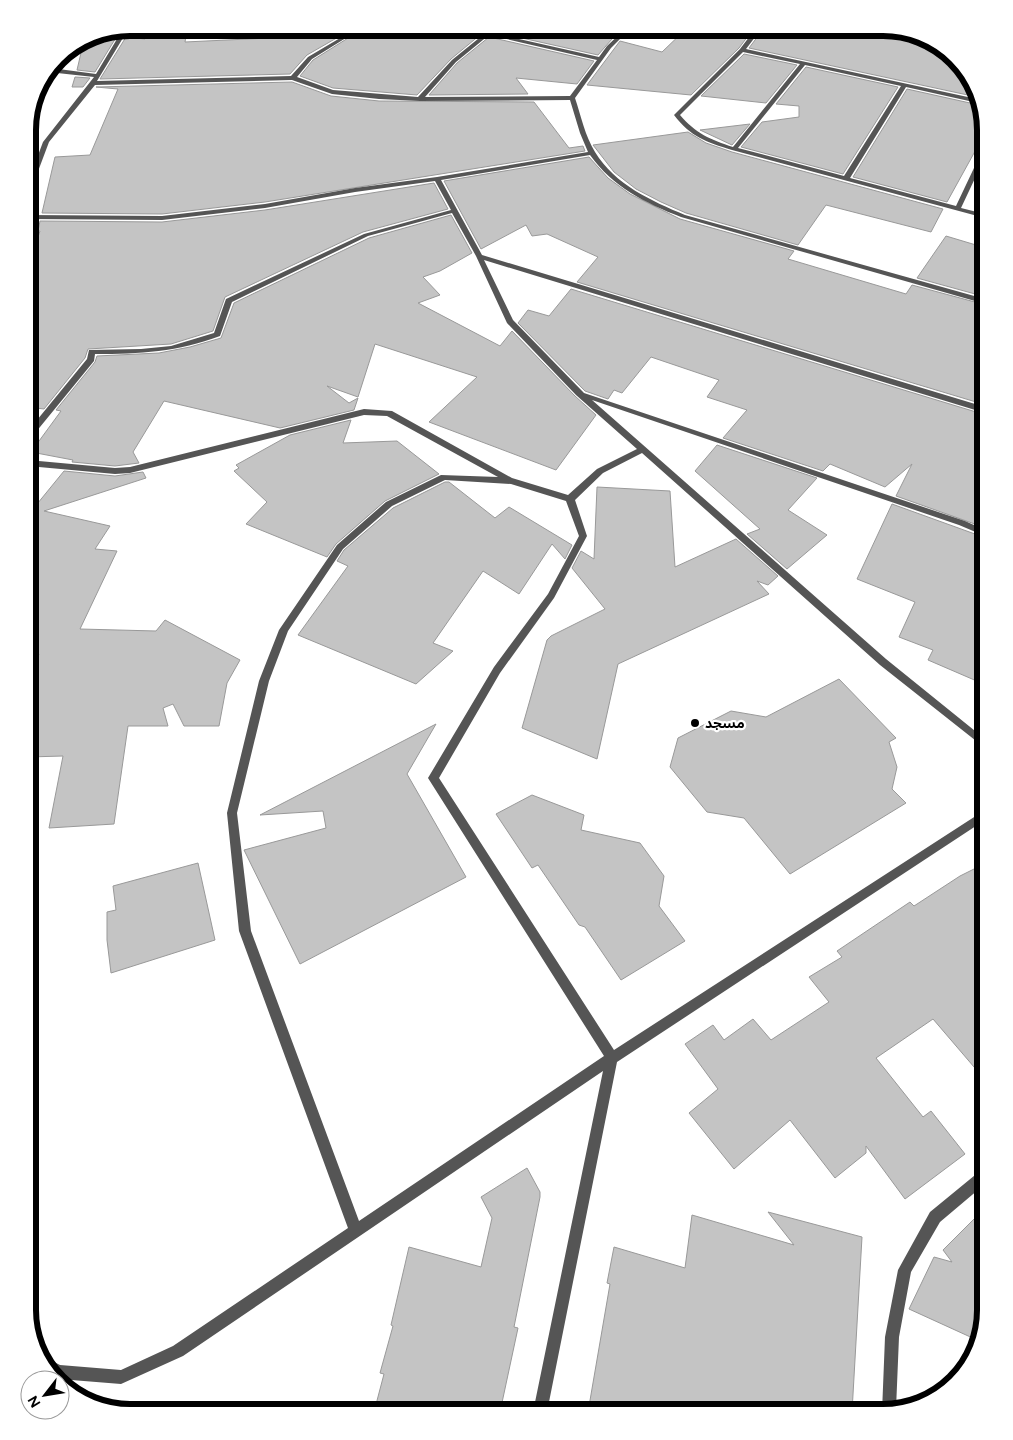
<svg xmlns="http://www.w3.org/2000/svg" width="1013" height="1440" font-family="Figtree,'Noto Sans Arabic',sans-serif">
  <rect width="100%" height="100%" fill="#fff"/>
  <path fill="#c4c4c4" stroke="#999" d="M271,28H354L307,55L290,74L100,79L126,37L145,39L147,31L187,30L185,42L269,38Z
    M364,28H461L463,31L480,35L451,59L417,95L333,88L300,76L313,60Z
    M492,28H566L612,39L598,55L495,32Z
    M687,28H754L739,48L691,95L587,85L620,41L662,52Z
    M764,28H869L936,43L972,79L977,97L749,48Z
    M96,34L117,36L95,72L77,70L84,40L90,41Z
    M489,37L594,61L577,84L516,78L528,94L429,95L457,63Z
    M744,54L797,65L766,103L701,96Z
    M806,67L898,87L843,174L741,147L762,122L799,117V106L776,104Z
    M75,77L90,78L83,87H72Z
    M292,82L331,96L379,101L534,102L569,148L583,146L585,151L265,202L162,214L42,213L55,157L90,155L118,89L96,87Z
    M907,89L979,105L984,126L975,143L979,144L947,202L853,177Z
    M750,124L732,145L700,130Z
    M688,132L706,143L732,152L943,209L931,232L826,205L798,245L686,213L661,202L636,189L614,172L593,145Z
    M589,157L608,178L630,194L680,219L794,251L788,259L906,294L912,285L986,305V405L577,282L598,257L547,234L532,236L526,225L481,249L444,181Z
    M434,183L448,209L363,232L225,297L213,331L171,344L88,349L85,358L44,409L28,407V286L37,254L32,255L40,231H38L40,221L162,222L265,210Z
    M451,215L472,253L440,271L423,277L440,295L418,303L500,346L512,331L575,396L596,415L556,470L429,422L477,377L375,344L358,397L327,386L349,403L358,398L354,410L280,428L164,401L133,452L139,463L115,466L72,462L73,460L31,452L61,411L56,410L95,362L97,356L159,353L190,347L221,338L234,303L369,238Z
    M946,236L986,248V297L917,278Z
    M571,289L986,415V528L896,496L912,464L885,487L830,464L823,471L723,438L747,410L707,397L719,380L651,357L622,393L614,390L608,399L585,391L518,323L528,310L549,316Z
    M351,420L343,443L397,441L439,474L385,501L336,544L327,557L246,524L267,502L234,471L239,468L236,465L290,435Z
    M717,445L817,478L788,510L827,535L787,569L747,534L760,529L695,471Z
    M64,471L115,476L143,472L146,478L44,511L110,526L95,549L117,551L80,629L156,631L165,620L240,660L227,683L219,726H184L173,704L163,708L168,726H128L114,824L49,828L63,756L28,757V679L39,654L28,653V508L33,509Z
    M445,482H449L495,518L509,507L572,545L565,559L552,544L519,594L483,571L433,643L453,651L416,684L298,635L348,566L337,561L344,550L393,508Z
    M597,487L670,491L675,567L736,539L778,576L768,585L757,581L769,594L618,664L597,759L522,728L547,640L551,636L605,609L572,568L581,551L594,559Z
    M892,504L986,538V685L928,660L933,650L899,637L915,602L857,579Z
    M839,679L896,738L889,742L897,767L892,789L906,803L790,874L744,818L707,812L670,767L678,738L731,711L766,717Z
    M436,724L407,774L466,877L300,964L244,850L326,828L323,811L260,815Z
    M532,795L584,815L581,830L640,843L664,876L659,906L685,941L621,980L585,927L579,925L538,865L532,868L496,814Z
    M198,863L215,940L111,973L107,940V912L116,910L113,886Z
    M986,863V1081L933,1019L876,1058L923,1117L931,1111L965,1154L905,1199L866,1146V1153L835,1178L790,1120L734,1169L689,1113L718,1089L685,1044L713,1025L724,1040L753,1019L771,1040L829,1002L809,977L842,957L837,951L910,902L914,906L960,876Z
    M527,1168L540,1192V1197L514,1327L518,1328L500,1412H374L384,1374L380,1373L393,1326L391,1325L409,1247L481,1267L492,1218L481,1197Z
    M986,1207V1310L977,1340L909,1309L934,1257L952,1262L943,1250Z
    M768,1212L862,1237L852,1412H588L610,1284L607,1283L614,1247L685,1268L692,1215L794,1245Z"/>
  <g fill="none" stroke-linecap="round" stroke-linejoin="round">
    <path fill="#555" fill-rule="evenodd" d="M129,28L97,81L291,76L308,57L357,28H362L312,59L297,77L333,90L418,97L452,60L484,34L463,29V28L487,31L491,29L494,31L492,33L599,57L607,46L626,28H631L611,48L575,98C581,116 585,136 595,152C615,185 652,201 685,215L985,299V303H982L681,217C645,203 613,187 590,155L441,180L482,255L985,407V413L484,260L513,320L584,393L965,521L985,530V536L959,525L592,400L886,659L985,739V748L880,665L642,453L603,473L575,500L587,536L554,598L500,673L439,778L614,1050L985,810V820L617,1062L547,1412H533L603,1071L183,1356L121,1384L59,1379L41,1361V1358L44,1357L60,1365L121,1370L173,1346L348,1228L239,931L227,813L259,681L279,630L337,545L386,502L441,475L498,477L387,416L364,415L130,473L115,474L28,466V460L115,468L130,467L364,409L392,411L512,478L568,495L597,469L637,449L576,395L507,323L476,256L452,213L368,236L232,302L220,336C178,352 140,354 95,354L94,361L31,438L28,439V431L87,359L89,350L141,349L171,346L214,333L226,299L364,234L451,210L435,181L355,192L265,208L162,220L28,219V215L162,216L265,204L355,188L437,177L588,152L580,133L570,100L420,101L379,99L332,94L292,80L95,85L49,142L34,182L31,202L28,204V182L43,142L94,77L48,72L51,68L96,74L123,29ZM489,35L597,60L570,96L425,97L456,62ZM445,480L511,484L566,501L579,536L548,594L494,667L428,778L604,1056L359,1221L251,931L237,813L269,681L288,631L343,549L392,506Z
      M756,28H762L746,49L977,99L978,103L906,87L850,178L956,206L982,151L985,149V157L961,208L985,214V218L732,150C706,142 691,137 674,115L740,49ZM743,52L800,64L733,147C711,140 695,133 680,115ZM805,65L901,86L844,176L738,148Z
      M985,1169V1184L940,1222L911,1272L899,1337L896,1409L882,1412L885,1337L898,1270L930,1212L980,1171Z"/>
  </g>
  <circle fill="#000" stroke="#fff" stroke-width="2" cx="695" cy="723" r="5"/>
  <g text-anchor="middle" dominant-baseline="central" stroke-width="4.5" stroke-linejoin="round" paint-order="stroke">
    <g font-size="14" font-weight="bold" fill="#000" stroke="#fff" text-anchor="start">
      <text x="705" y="723">مسجد</text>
    </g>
  </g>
  <path d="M0 0H1013V1440H0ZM130 36H883A94 94 0 0 1 977 130V1310A94 94 0 0 1 883 1404H130A94 94 0 0 1 36 1310V130A94 94 0 0 1 130 36Z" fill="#fff" fill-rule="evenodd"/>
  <path fill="none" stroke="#000" stroke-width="6" d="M130 36H883A94 94 0 0 1 977 130V1310A94 94 0 0 1 883 1404H130A94 94 0 0 1 36 1310V130A94 94 0 0 1 130 36Z"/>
  <g transform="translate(45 1395) rotate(239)"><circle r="24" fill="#ffffff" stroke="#999999"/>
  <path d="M0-4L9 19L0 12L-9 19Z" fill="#000000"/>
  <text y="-8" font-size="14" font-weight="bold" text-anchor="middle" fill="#000000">N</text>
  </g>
</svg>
